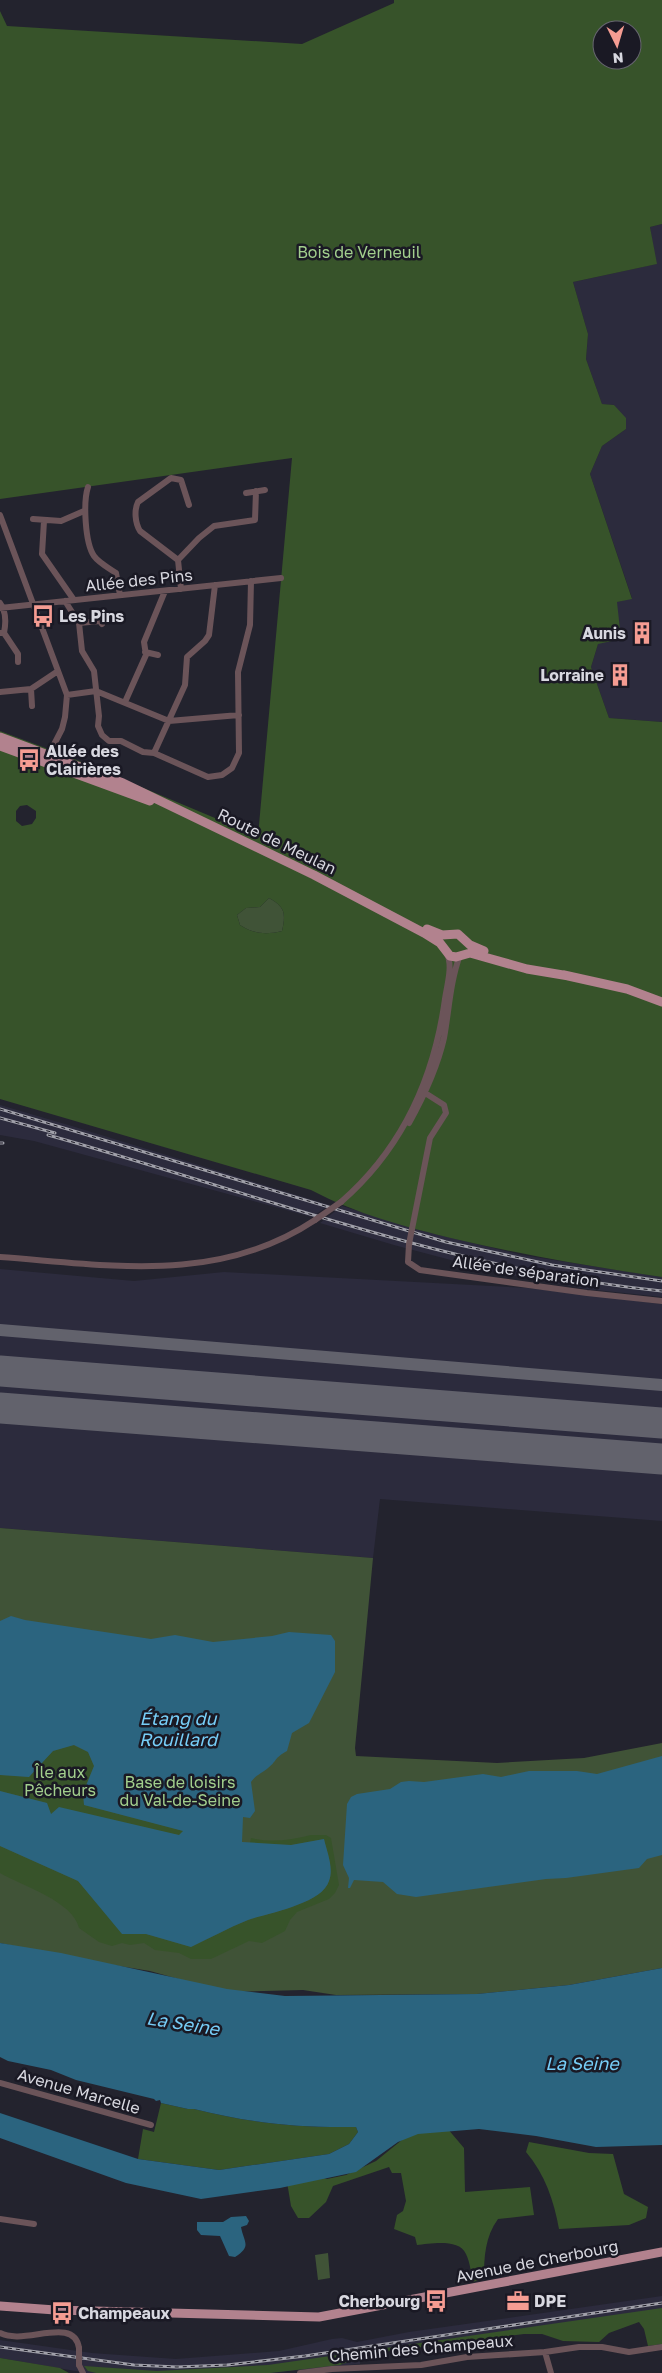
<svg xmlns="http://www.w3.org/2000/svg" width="662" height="2373" font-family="'Golos Text',sans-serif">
  <rect width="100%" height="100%" fill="#23232e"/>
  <path fill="#2c2b3d" d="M662,224V722L609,718L591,667L598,644L617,602L632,598L590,474L602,446L626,429L614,405L602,404L586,359L588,334L573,282L656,264L650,227Z
    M0,1105L75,1127L329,1205L312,1217L34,1141L0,1135Z
    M342,1206L419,1230L522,1255L662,1277V1297L587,1289L500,1273L394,1245L320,1223Z
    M0,1269L134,1281L224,1272L528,1288L662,1304V1521L380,1499L373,1558L0,1528Z
    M662,2296V2312L360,2355V2364L268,2373H87L0,2358V2340L92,2353L176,2359L279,2351L332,2339L342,2338L357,2342L409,2332Z"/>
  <path fill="#405337" d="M269,898C285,907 286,913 282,931C266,935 254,934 240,925L237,915L246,908L260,907Z
    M0,1528L373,1558L355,1748L356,1756L497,1763L584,1758L662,1743V1968L569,1985L477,1994L336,1995L303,1990L225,1992L150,1971L70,1958L0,1943Z
    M328,2253L330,2278L318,2280L315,2255Z"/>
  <path fill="#37532a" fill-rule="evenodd" d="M394,0H662V224L650,227L657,264L573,282L588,334L586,359L602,404L614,405L626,418V429L602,446L590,474L632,599L617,602L621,639L598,644L591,667L609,718L662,722V1277C592,1267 524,1255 455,1239C406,1227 356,1214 311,1190L0,1099V731L72,758L258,836L292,458L0,499V11L7,26L302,44L394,3ZM602,30H632V60H602ZM27,805L36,811V818L32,824L22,826L16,821V811L20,806ZM269,898C285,907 286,913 282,931C266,935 254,934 240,925L237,915L246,908L260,907Z
    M73,1745L88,1752L94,1766L83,1792L84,1805L184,1831L180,1835L51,1815L47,1803L0,1791V1775L29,1777L53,1751Z
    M311,1835H326L331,1838L339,1885L335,1893L329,1899L297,1912L290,1920L285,1931L262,1943L249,1941L211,1959H191L179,1953L155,1950L144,1943L130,1945L122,1943L112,1946L99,1942L79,1928C73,1901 22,1886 0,1873V1846L78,1881L122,1933L146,1934L191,1947C210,1938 228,1928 248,1920C268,1913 322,1904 329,1881C334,1869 327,1852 324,1839L291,1845L250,1843L251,1838C271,1843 291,1840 311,1835Z
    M161,2103L188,2109H194C250,2123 298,2128 356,2127L358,2132L349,2144L329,2154L219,2170L138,2159L143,2129L154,2132Z
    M447,2128L464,2148L465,2192L530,2187L534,2215L498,2219C485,2237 484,2257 484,2278L473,2282C471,2273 470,2262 466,2254C459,2238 430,2244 417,2245L415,2237L394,2229L397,2215L403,2211L406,2201L401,2173H392L389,2167L333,2186L326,2202L309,2218H298L291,2206L287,2182L321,2177L327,2179L346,2175L376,2161L408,2135L425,2130Z
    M529,2142L589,2153L613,2154L624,2194L648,2207L646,2218L629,2225L559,2229C554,2201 545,2174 526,2152Z
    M662,2308V2344L648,2346L644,2329L639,2322L609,2333L599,2342L563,2341L542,2334H524L368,2354L340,2365L270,2373H96L88,2371L84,2366L157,2371L268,2365Z
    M0,2358L60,2368L69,2373H0Z"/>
  <path fill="#2b647f" d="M11,1616L25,1620L151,1639L175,1635L213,1642L272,1636L289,1632L331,1635L335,1641V1672L309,1723L292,1733L287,1751C274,1758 277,1761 268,1768C261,1774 257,1774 251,1782L255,1811L250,1818L243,1817L242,1842L291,1845L324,1839C327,1852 334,1868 329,1881C322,1904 268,1913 248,1920C228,1928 210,1938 191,1947L146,1934H122L78,1881L0,1846V1791L47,1803L51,1814L59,1807L179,1835L183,1831L84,1805L83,1793L94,1766L88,1752L74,1745L53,1751L29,1777L0,1775V1621Z
    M662,1756V1855L647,1859L639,1868L566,1878L546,1879L416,1897L397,1894L383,1882L354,1880L350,1888H348L349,1878L343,1865L347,1804L351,1797L357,1794L390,1789L401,1782L409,1781L424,1782L483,1774L501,1777L529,1771H577L597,1774Z
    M0,1943L61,1953L227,1989L285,1996L477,1994L569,1985L662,1968V2145L596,2147L536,2136L479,2129L418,2134L398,2142L356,2172L280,2188L201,2199L126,2183L0,2138V2113L138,2159L219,2170L329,2154L349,2144L358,2132L356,2127C298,2128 250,2123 194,2109H188L161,2103L160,2100L156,2101L154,2099L76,2080L51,2070L8,2061L0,2057Z
    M246,2216L249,2221L247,2225L241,2227C244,2243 252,2246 235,2257L229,2256L220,2236L201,2235L197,2230V2222H223L231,2217Z"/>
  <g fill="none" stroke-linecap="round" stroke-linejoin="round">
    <path stroke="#62626c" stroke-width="12" d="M0,1330L662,1385"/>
    <path stroke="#62626c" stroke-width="31" d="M0,1371L662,1423
      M0,1408L662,1459"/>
    <path stroke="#6b5459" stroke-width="6" d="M88,487C83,502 85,543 94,556C99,563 109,568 116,573L120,595
      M246,493L265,490
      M0,515L67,695L65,717L62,729L47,758
      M33,519L61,521L84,511
      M44,521L42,554L74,600
      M178,560L140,531C135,523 134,510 138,502L171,478L181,480L189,505
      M181,589L178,560L199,538L214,526L255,520L256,491
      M65,601L79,623L82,651L94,671L99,716L98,726L102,735L109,741H121L143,752L154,753L208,777L222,775L232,768L239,753L238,672L250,625L251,581
      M0,603C6,611 6,623 4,633H0
      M0,608L281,578
      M79,623L100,621L102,624
      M4,633L18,654V662
      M145,652L158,655
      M31,689L32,706
      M0,692L31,689L58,671
      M67,695L96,691L169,721L239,715
      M125,702L146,655L144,642L165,591
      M154,753L185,685L187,657L205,641L209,635L215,585
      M409,1123C424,1096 437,1069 444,1038C449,1011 450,982 460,955
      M341,1202C403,1148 434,1079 445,999C447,985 453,966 447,954
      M412,1229L430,1138L446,1113L444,1105L422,1091
      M409,1244L408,1262L420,1270L587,1293L662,1301
      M0,1257C110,1265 217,1285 315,1220
      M0,2083L151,2125
      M0,2219L34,2224
      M0,2333C24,2346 74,2315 79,2348
      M545,2352L551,2373
      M79,2365L83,2373
      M300,2373L332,2369L421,2365L467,2357L545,2352L579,2347H602L629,2352L662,2347"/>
    <path stroke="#b2828e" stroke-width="9" d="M0,737L123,783L314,875L424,933L440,943L450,956L456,957L470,953L527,969L569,976
      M0,746L150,801
      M427,929L442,935L458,934L470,945L484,951
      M564,975L627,989L662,1002
      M0,2306L55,2310L319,2317L662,2252"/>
    <defs>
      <path id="rail" d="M0,1109L446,1242L552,1265L662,1281
        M0,1118L55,1133
        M48,1135C251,1192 451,1270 662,1291
        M0,1143H3
        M0,2347L134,2365L177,2367L227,2365L305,2356L662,2303"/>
    </defs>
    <use href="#rail" stroke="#a0a0a9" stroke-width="3"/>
    <use href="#rail" stroke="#1a1924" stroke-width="1" stroke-dasharray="4" stroke-linecap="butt"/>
    <path stroke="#6b5459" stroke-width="6" d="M315,1220L341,1202
      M409,1244L412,1229
      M79,2365V2348"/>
  </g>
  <defs>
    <symbol id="bus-bare" viewBox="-9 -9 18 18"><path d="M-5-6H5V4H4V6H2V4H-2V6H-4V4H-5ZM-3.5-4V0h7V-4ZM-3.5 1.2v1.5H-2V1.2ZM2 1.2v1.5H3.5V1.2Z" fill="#f59c92" stroke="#1a1924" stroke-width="2.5" paint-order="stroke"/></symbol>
    <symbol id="building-bare" viewBox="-9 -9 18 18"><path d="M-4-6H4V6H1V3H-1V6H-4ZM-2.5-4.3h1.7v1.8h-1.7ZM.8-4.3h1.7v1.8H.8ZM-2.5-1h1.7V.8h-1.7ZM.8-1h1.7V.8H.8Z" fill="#f59c92" stroke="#1a1924" stroke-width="2.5" paint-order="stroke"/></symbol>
    <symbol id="office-bare" viewBox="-9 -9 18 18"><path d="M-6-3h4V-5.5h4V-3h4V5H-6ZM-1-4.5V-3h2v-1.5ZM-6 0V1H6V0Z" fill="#f59c92" stroke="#1a1924" stroke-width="2.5" paint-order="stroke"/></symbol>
  </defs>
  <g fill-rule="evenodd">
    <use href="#bus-bare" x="27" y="600" width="32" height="32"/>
    <use href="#building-bare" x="626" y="617" width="32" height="32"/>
    <use href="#building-bare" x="604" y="659" width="32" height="32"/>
    <use href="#bus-bare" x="13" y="744" width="32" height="32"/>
    <use href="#bus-bare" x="420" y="2285" width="32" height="32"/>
    <use href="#office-bare" x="502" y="2285" width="32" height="32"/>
    <use href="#bus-bare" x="46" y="2297" width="32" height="32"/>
  </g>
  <g text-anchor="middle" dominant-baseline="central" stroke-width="5" stroke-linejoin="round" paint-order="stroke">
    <g font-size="16" fill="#a2cf8d" stroke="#1a1924">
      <text x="359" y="252">Bois de Verneuil</text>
      <text x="60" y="1772">Île aux<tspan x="60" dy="18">Pêcheurs</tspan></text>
      <text x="180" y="1782">Base de loisirs<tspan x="180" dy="18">du Val-de-Seine</tspan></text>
    </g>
    <g font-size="16" fill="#d8d8e0" stroke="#1a1924">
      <text transform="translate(139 580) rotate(-6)">Allée des Pins</text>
      <text transform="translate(277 841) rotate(26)">Route de Meulan</text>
      <text transform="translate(526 1271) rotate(8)">Allée de séparation</text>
      <text transform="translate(79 2091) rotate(16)">Avenue Marcelle</text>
      <text transform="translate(537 2261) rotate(-11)">Avenue de Cherbourg</text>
      <text transform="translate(421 2348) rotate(-5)">Chemin des Champeaux</text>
    </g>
    <g font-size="16" font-weight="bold" fill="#d8d8e0" stroke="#1a1924" text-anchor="start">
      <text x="59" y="616">Les Pins</text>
      <text x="626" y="633" text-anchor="end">Aunis</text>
      <text x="604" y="675" text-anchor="end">Lorraine</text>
      <text x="46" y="751">Allée des<tspan x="46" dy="18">Clairières</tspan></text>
      <text x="420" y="2301" text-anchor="end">Cherbourg</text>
      <text x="534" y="2301">DPE</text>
      <text x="78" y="2313">Champeaux</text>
    </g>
    <g font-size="18" font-style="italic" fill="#77cef8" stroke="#1a1924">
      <text x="178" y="1718">Étang du<tspan x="178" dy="21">Rouillard</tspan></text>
      <text transform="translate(183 2023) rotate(9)">La Seine</text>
      <text x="582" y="2063">La Seine</text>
    </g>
  </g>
  <g transform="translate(617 45) rotate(175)"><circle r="24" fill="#1a1924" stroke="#66656f"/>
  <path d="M0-4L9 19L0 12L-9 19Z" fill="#f59c92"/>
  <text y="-8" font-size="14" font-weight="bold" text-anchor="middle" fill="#d8d8e0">N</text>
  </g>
</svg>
